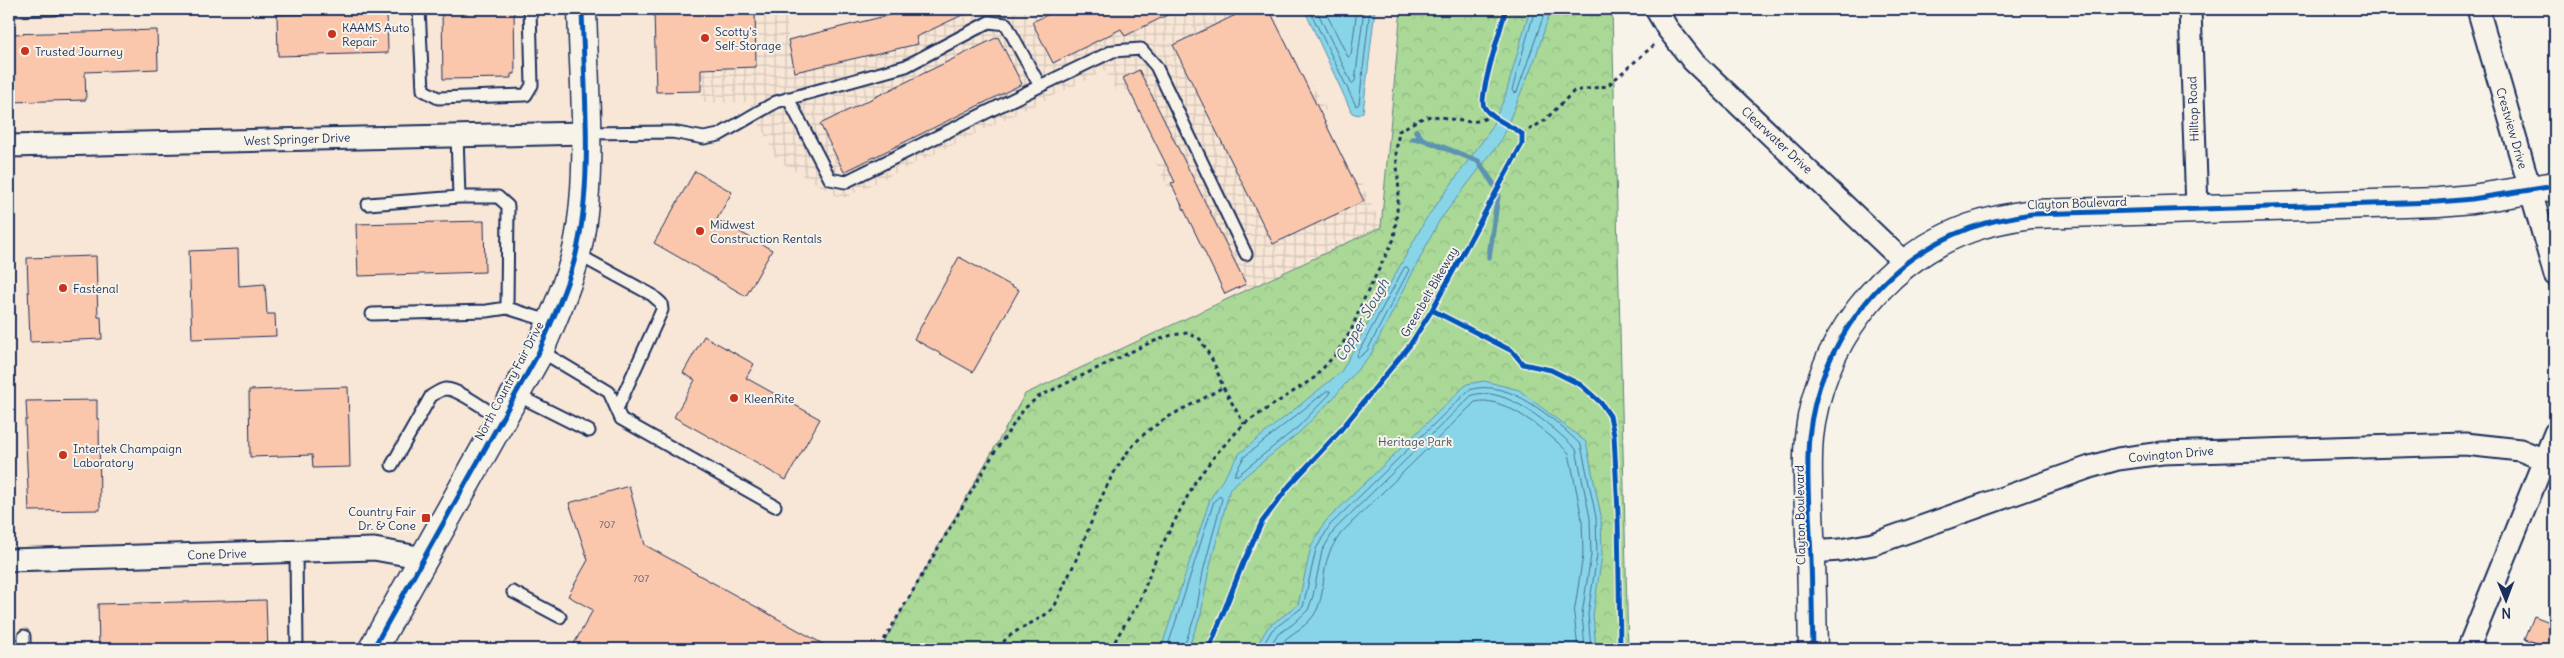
<svg xmlns="http://www.w3.org/2000/svg" width="2564" height="658" font-family="Delius,sans-serif">
  <defs>
    <pattern id="industrial-grid" width="8" height="8" patternUnits="userSpaceOnUse" patternTransform="scale(1.25)"><rect width="8" height="8" fill="#f8e6d6"/><path d="M0 4h8M4 0v8" fill="none" stroke="#d4c6ba"/></pattern>
    <pattern id="park-crowns" width="20" height="18" patternUnits="userSpaceOnUse" patternTransform="scale(1.25)"><rect width="20" height="18" fill="#a9d897"/><path d="M2 6a3 3 0 1 1 6 0M12 15a3 3 0 1 1 6 0" fill="none" stroke="#91ba85"/></pattern>
  </defs>
  <rect width="100%" height="100%" fill="#f7f3e8"/>
  <filter id="ink" filterUnits="userSpaceOnUse"><feTurbulence type="fractalNoise" baseFrequency=".02" numOctaves="2"/><feDisplacementMap in="SourceGraphic" scale="10" xChannelSelector="R" yChannelSelector="G"/><feConvolveMatrix kernelMatrix="1 2 1 2 8 2 1 2 1" color-interpolation-filters="sRGB"/></filter>
  <g filter="url(#ink)">
    <path fill="#f8e6d6" d="M9,9H1401L1381,227L1025,394L880,649H9Z"/>
    <path fill="url(#industrial-grid)" d="M654,9H787L788,39L914,9H1279L1282,13L1273,18L1308,87L1312,85L1327,110L1320,113L1355,184L1360,181L1382,227L1247,292L1244,285L1225,294L1172,185L1168,187L1155,162L1162,158L1128,89L1117,94L1106,70L842,199L777,160L749,102L702,103L701,91L656,92Z"/>
    <path fill="url(#park-crowns)" stroke="#62847a" d="M1401,9H1612L1628,649H880L1025,394L1381,227Z"/>
    <path fill="#89d5e8" stroke="#5d93b1" d="M1304,9H1375L1363,112L1358,115L1352,113Z
      M1530,9H1551L1535,59L1500,142L1439,221L1371,354L1334,397L1301,431L1230,488L1208,574L1201,614L1188,649H1161L1210,499L1240,453L1341,372L1426,219L1489,132L1505,97Z
      M1484,381L1519,390L1586,442L1601,516L1602,555L1593,615L1596,649H1255L1268,627L1298,605L1311,547L1325,522L1467,384Z"/>
    <g fill="none" stroke-linecap="round" stroke-linejoin="round">
      <path stroke="#477195" stroke-width="1" d="M1309,9L1356,106L1359,104L1370,9
        M1316,9L1352,84L1355,81L1364,9
        M1324,9L1348,57L1351,55L1357,9
        M1535,9L1512,90L1514,93L1517,92L1546,9
        M1407,267L1409,270L1367,351L1358,358L1357,355L1404,268Z
        M1327,391H1330V394L1298,427L1238,475H1234L1244,457Z
        M1167,649L1214,501L1220,496L1222,499L1203,572L1196,613L1183,649
        M1261,649L1272,630L1303,607L1316,549L1330,525L1469,390C1509,377 1554,419 1581,445L1596,517L1597,555L1588,614L1591,649
        M1268,649L1277,635L1293,624L1308,610L1313,596L1322,551L1335,529L1472,395C1506,385 1552,426 1576,449L1590,518L1591,555L1582,614L1585,649
        M1277,649C1286,634 1304,630 1314,615C1326,597 1321,573 1329,554C1331,547 1337,540 1341,533L1475,402C1504,394 1549,434 1569,453L1582,519L1583,555L1574,614L1578,649"/>
      <path stroke="#5d93b1" stroke-width="5.5" d="M1416,131L1422,139
        M1412,139H1422L1478,161L1494,185
        M1489,257L1498,195"/>
    </g>
    <path fill="#fbc7ac" stroke="#1b2f5e" d="M442,9H514L515,74H511V78L443,79Z
      M654,9H755L756,67L701,69V91L656,92Z
      M914,9H975L916,37L918,44L795,72L788,40Z
      M1060,9H1179L1125,36L1121,29L1053,63L1032,22Z
      M1248,9H1269L1364,201L1273,244L1173,45Z
      M387,11L388,53L278,56L277,15Z
      M157,30L158,69L85,72L86,100L9,102V34Z
      M998,37L1022,84L844,172L820,124Z
      M1139,70L1246,284L1225,294L1171,183L1175,182L1123,78Z
      M695,171L732,192L717,219L772,250L746,296L654,243Z
      M484,221L485,272L358,276L356,224Z
      M238,249L239,286L265,284L267,314H275L276,336L192,339L189,251Z
      M96,256L98,317H101L102,339L30,342L27,258Z
      M959,257L1019,290L973,372L914,339Z
      M704,336L754,364L746,378L820,419L786,480L674,417L695,380L683,373Z
      M348,387L350,467L313,468L312,455L250,457L249,390Z
      M97,400V419H99L100,510L29,511L25,420H27L26,401Z
      M629,486L645,545L832,649H571L593,610L568,596L588,560L569,503Z
      M266,600L268,649H99L98,604Z
      M2534,616L2555,624V649L2525,639Z"/>
    <g fill="none" stroke-linecap="round" stroke-linejoin="round">
      <defs>
        <path id="lane" d="M419,9L423,90L438,98L526,95L532,85L530,9
          M9,10L54,9
          M788,98L830,179L845,182L1040,86
          M586,133L672,132L704,138L719,135L776,102L906,66L989,22L1006,24L1040,86L1113,51L1141,49L1156,66L1246,254
          M457,135L459,197H498L508,206L507,308L552,322
          M368,204L459,197
          M577,254L652,295L661,303L662,310L617,409
          M372,314L487,311L507,308
          M539,350L609,392L621,419L775,506
          M515,394L589,431
          M392,465L431,396C436,393 440,390 445,389C458,388 489,412 501,419
          M296,551L297,649
          M513,592L560,617
          M24,636V649"/>
        <path id="street" d="M1656,9L1667,28L1693,61L1906,264
          M2190,9L2197,209
          M2478,9L2555,275
          M9,146L585,133
          M1811,552L1840,550L1873,544L2090,467L2118,459L2162,453L2465,444L2520,450L2545,460
          M9,560L374,549L424,558
          M2468,649L2555,433"/>
        <path id="secondary" d="M373,649L538,354C551,322 566,292 575,258C594,183 584,87 582,9
          M1813,649C1812,611 1812,573 1810,535C1809,503 1806,469 1809,437C1819,345 1881,260 1970,228C1990,221 2011,217 2032,214L2438,202L2472,199L2555,186"/>
      </defs>
      <use href="#lane" stroke="#1b2f5e" stroke-width="15"/>
      <use href="#street" stroke="#1b2f5e" stroke-width="25"/>
      <use href="#secondary" stroke="#1b2f5e" stroke-width="31"/>
      <path stroke="#1b2f5e" stroke-width="3" stroke-dasharray="4 4" stroke-linecap="butt" d="M1522,134L1544,121L1574,91L1607,86L1654,45
        M884,640L994,453L1024,409L1038,397L1149,343L1172,335L1188,333L1200,339L1214,363L1223,387L1244,424
        M999,649C1008,629 1038,624 1053,608C1059,600 1063,586 1068,577C1091,531 1102,477 1139,439C1163,415 1195,405 1223,387
        M1112,649L1117,637L1139,602L1159,551L1195,482L1216,454L1244,424L1314,378L1335,355L1351,331L1362,303L1394,239L1399,192L1396,152L1399,131C1407,127 1417,119 1427,117C1441,112 1473,132 1491,114"/>
      <use href="#lane" stroke="#f7f3e8" stroke-width="11"/>
      <use href="#street" stroke="#f7f3e8" stroke-width="21"/>
      <use href="#secondary" stroke="#f7f3e8" stroke-width="28"/>
      <defs>
        <path id="cycleway" d="M1432,310L1512,351L1523,364L1551,370L1581,385L1601,403L1610,416L1614,435L1618,513L1620,649
          M373,649L538,354C551,322 566,292 575,258C594,183 584,87 582,9
          M1209,649L1243,563L1262,522L1289,486L1339,432L1410,345L1432,310L1522,144V134C1511,125 1491,119 1484,107C1478,97 1502,25 1506,9
          M1813,649C1812,611 1812,573 1810,535C1809,503 1806,469 1809,437C1819,345 1881,260 1970,228C1990,221 2011,217 2032,214L2438,202L2472,199L2555,186"/>
      </defs>
      <use href="#cycleway" stroke="#f7f3e8" stroke-width="8"/>
      <use href="#cycleway" stroke="#0057b8" stroke-width="5"/>
    </g>
  </g>
  <g fill="#c8321e" stroke="#f7f3e8" stroke-width="2">
    <circle cx="332" cy="34" r="5"/>
    <circle cx="705" cy="38" r="5"/>
    <circle cx="25" cy="51" r="5"/>
    <circle cx="700" cy="231" r="5"/>
    <circle cx="63" cy="288" r="5"/>
    <circle cx="734" cy="398" r="5"/>
    <circle cx="63" cy="455" r="5"/>
    <rect x="421" y="513" width="10" height="10" rx="2.5"/>
  </g>
  <g text-anchor="middle" dominant-baseline="central" stroke-width="4" stroke-linejoin="round" paint-order="stroke">
    <g font-size="10" fill="#535572">
      <text x="607" y="524">707</text>
      <text x="641" y="578">707</text>
    </g>
    <g font-size="12" fill="#1b2f5e" stroke="#f7f3e8" text-anchor="start">
      <text x="342" y="27">KAAMS Auto<tspan x="342" dy="14">Repair</tspan></text>
      <text x="715" y="31">Scotty's<tspan x="715" dy="14">Self-Storage</tspan></text>
      <text x="35" y="51">Trusted Journey</text>
      <text x="710" y="224">Midwest<tspan x="710" dy="14">Construction Rentals</tspan></text>
      <text x="73" y="288">Fastenal</text>
      <text x="744" y="398">KleenRite</text>
      <text x="73" y="448">Intertek Champaign<tspan x="73" dy="14">Laboratory</tspan></text>
      <text x="416" y="511" text-anchor="end">Country Fair<tspan x="416" dy="14">Dr. &amp; Cone</tspan></text>
    </g>
    <g font-size="12" fill="#1b2f5e" stroke="#f7f3e8">
      <text transform="translate(2193 109) rotate(-92)">Hilltop Road</text>
      <text transform="translate(2512 128) rotate(74)">Crestview Drive</text>
      <text transform="translate(297 139) rotate(-2)">West Springer Drive</text>
      <text transform="translate(1777 140) rotate(43)">Clearwater Drive</text>
      <text transform="translate(2077 203) rotate(-2)">Clayton Boulevard</text>
      <text transform="translate(1429 292) rotate(-60)">Greenbelt Bikeway</text>
      <text transform="translate(509 381) rotate(-62)">North Country Fair Drive</text>
      <text transform="translate(2171 454) rotate(-5)">Covington Drive</text>
      <text transform="translate(1800 515) rotate(-91)">Clayton Boulevard</text>
      <text transform="translate(217 554) rotate(-2)">Cone Drive</text>
    </g>
    <g font-size="12" fill="#3e596c" stroke="#f7f3e8">
      <text x="1415" y="441">Heritage Park</text>
    </g>
    <g font-size="14" font-style="italic" fill="#365880" stroke="#f7f3e8">
      <text transform="translate(1362 320) rotate(-60)">Copper Slough</text>
    </g>
  </g>
  <rect width="2564" height="658" fill="none" stroke="#f7f3e8" stroke-width="30"/>
  <rect x="15" y="15" width="2534" height="628" fill="none" stroke="#1b2f5e" stroke-width="2" filter="url(#ink)"/>
  <g transform="translate(2506 600) rotate(179)" stroke="#f7f3e8" stroke-width="4" paint-order="stroke">
  <path d="M0-4L9 19L0 12L-9 19Z" fill="#1b2f5e"/>
  <text y="-8" font-size="14" font-weight="bold" text-anchor="middle" fill="#1b2f5e">N</text>
  </g>
</svg>
